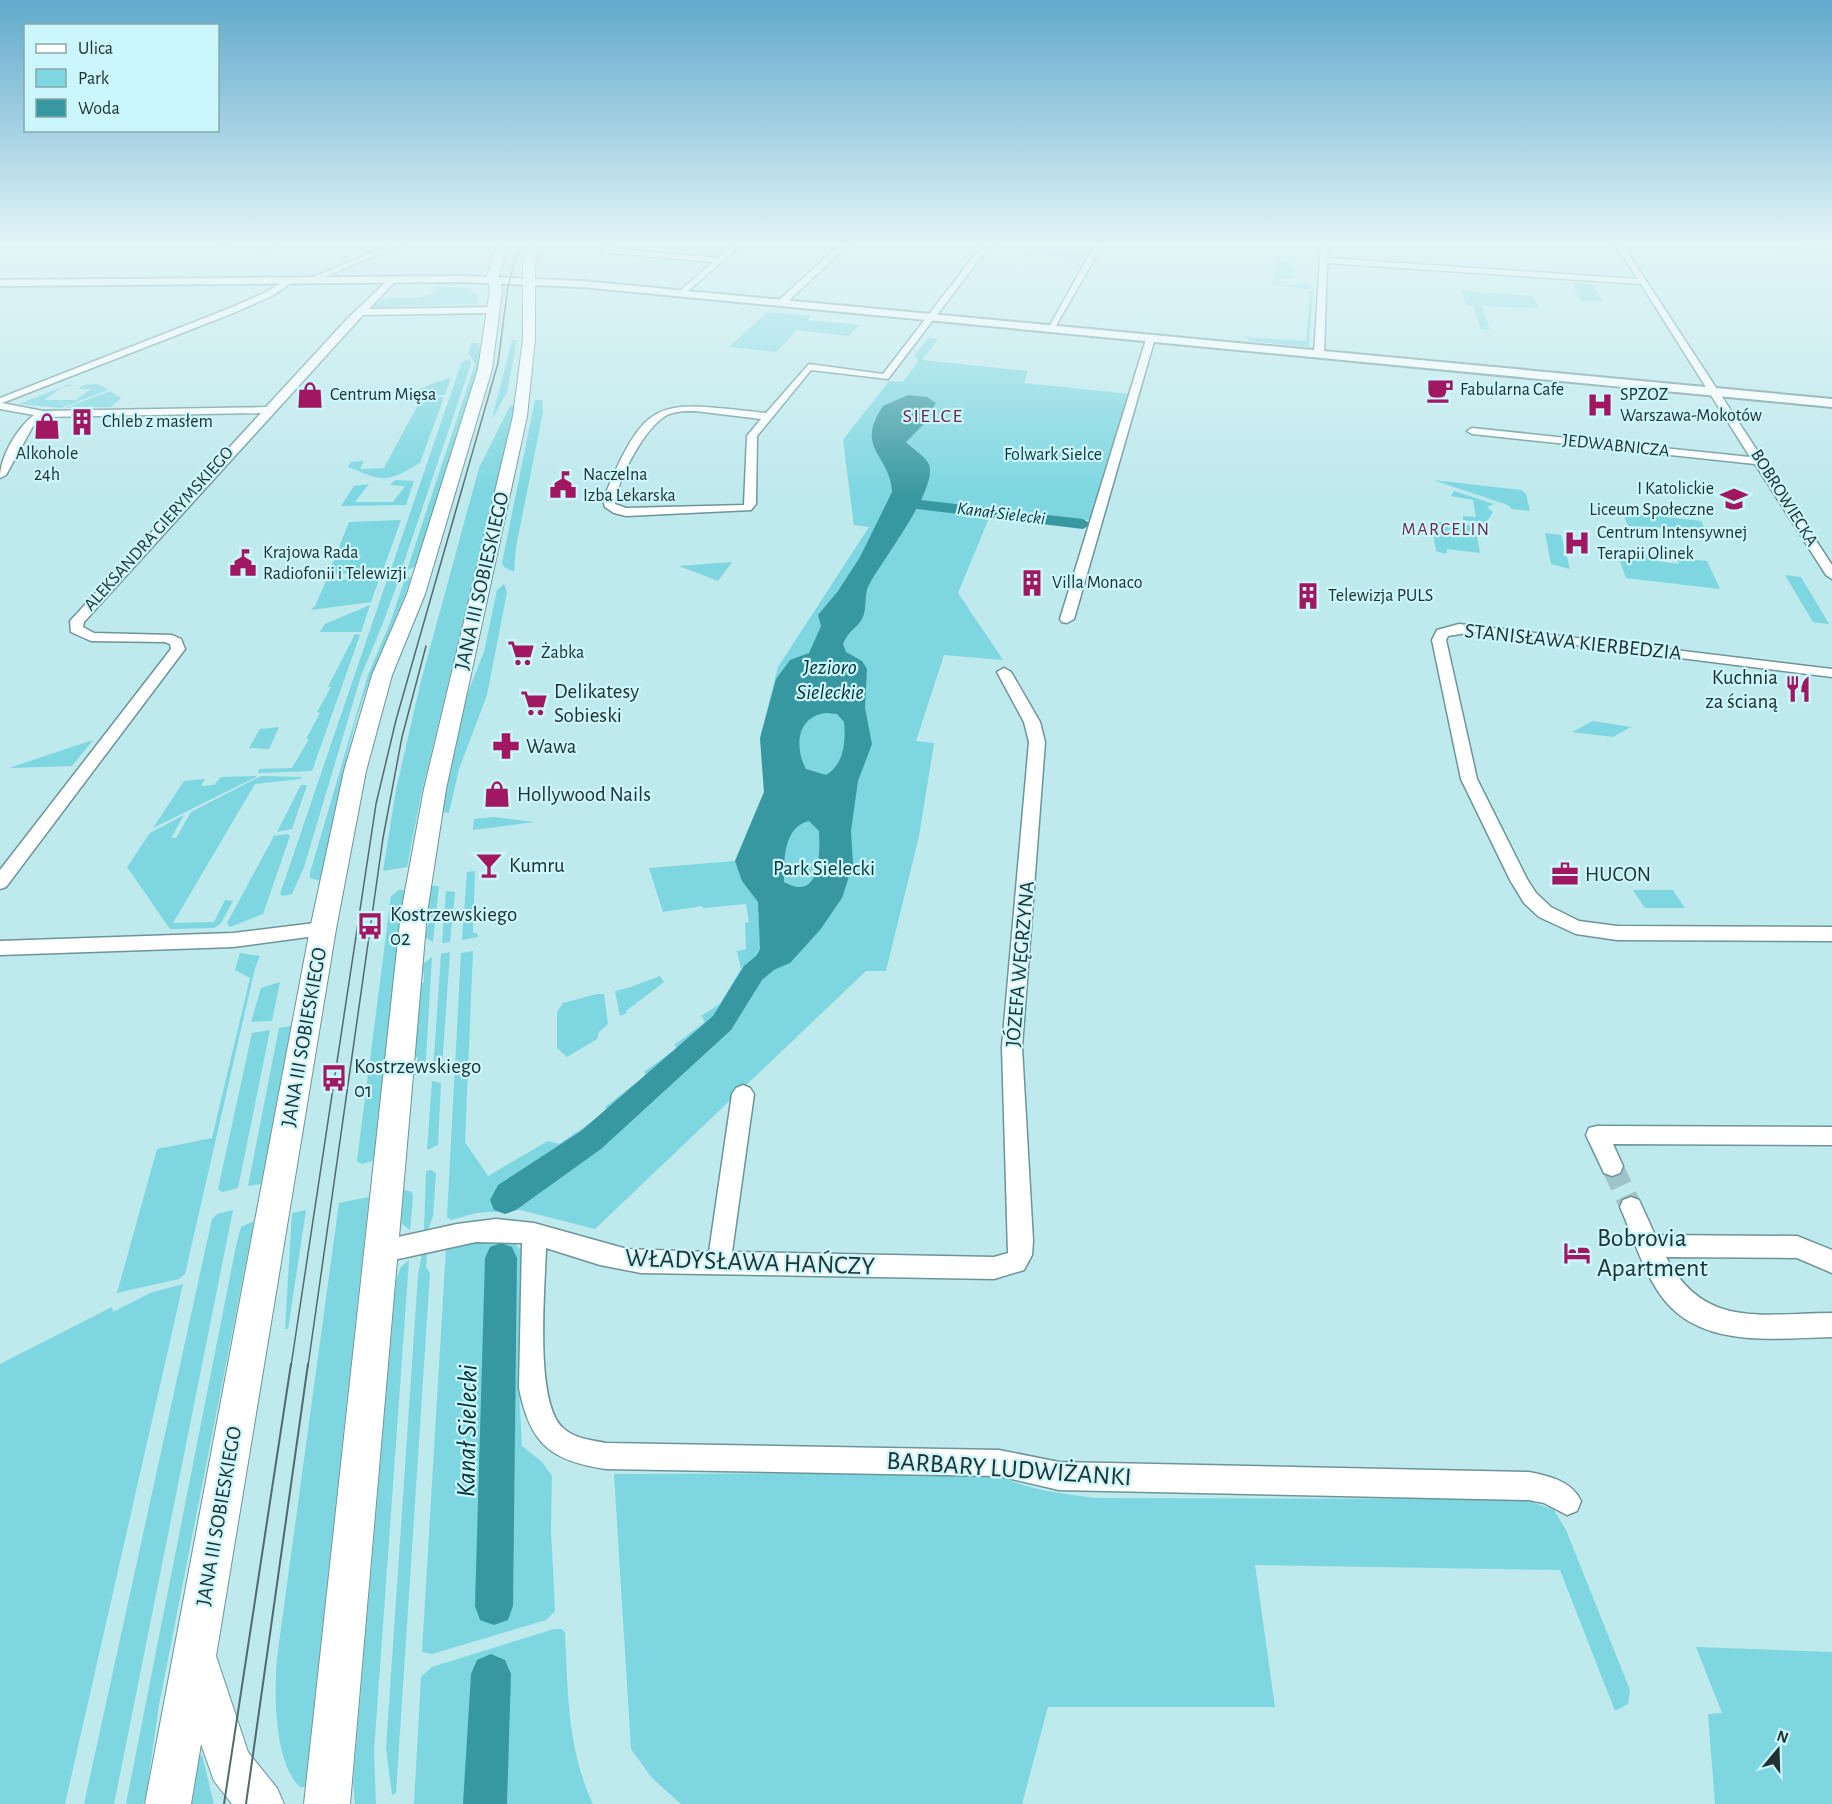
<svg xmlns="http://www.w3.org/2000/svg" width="1832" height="1804" font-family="'Alegreya Sans',sans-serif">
  <rect width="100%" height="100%" fill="#bee9ed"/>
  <path fill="#7dd6e0" d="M1034,244H1089L1080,259L1027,254Z
    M1276,260L1296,262L1289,266L1296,267L1295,273L1287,274L1295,276L1294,279L1280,278L1279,285L1310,284V289L1272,285Z
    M1575,282L1593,284L1603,301H1580L1573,285Z
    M434,286L469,288L478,296L477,304L372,307C389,288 417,306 435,291Z
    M1310,291H1313L1309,347L1248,341V338L1243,337L1306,341Z
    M1461,291L1533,296L1539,308L1482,306L1490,330L1481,329L1473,306L1466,305Z
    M767,312L811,316L808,320L859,325L849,336L797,330L776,352L729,347Z
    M928,338L938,339L922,360L1028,371L1024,383L1130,394L1095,521L989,507V518L958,593L1003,660L944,655L916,741L934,743L919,836L886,971H866L595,1229L520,1210L476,1213L451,1220L447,1217L461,953L473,951L465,1142L488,1176L548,1141L559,1144L608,1111L605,1107L646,1075L644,1072L677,1048L674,1045L705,1022L701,1016L720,1004L741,969L737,951L746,949L745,923L749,922L746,904L703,908L702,906L663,912L649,868L735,861L764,792L760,738L778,667L869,527L854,525L843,440L889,381L903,382L919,360L914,356Z
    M512,340H517L507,392L492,419Z
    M471,343H478L481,350L479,367L415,567L407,570L475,364L468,353Z
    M469,358L471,364L401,571L390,572L461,364Z
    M451,377L445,395L400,396Z
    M98,384L108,390L61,408L19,404L67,385H77L62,387L44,400H75L91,389H78L83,385Z
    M110,391L121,398L111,407L65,408Z
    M444,397L420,463C385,483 385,482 348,467L351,462L364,461L360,469L384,468L420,401H396L398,398Z
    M535,400H542L543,412L516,547L514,572L504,567L502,563Z
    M510,406H514L513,416L421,795L407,867L383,871L396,790L420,685L479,468Z
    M395,480L414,481L406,505L341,506L354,486L385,482L369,484L355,502H393L405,486L390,485Z
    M1433,480L1521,490L1526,494L1530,511L1512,509L1508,505Z
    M1454,491L1494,504L1487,507L1493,512L1486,523L1463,520V516L1476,517L1473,500L1451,496Z
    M1622,512L1701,521L1705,529L1628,526Z
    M401,520L383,570L328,575L349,522Z
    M1431,521L1475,526L1480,553L1447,549L1446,554L1436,551Z
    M1545,533L1561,535L1570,569L1551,564Z
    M1616,550L1654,555L1657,561L1679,564L1677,558L1707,561L1720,589L1626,578Z
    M732,562L718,581L679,566Z
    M1785,575L1801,577L1829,624L1813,622Z
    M400,576L383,623L361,676L304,867L292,894L283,896L280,894L388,577Z
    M406,576L411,578C397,620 375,660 362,702C343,759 335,821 320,881L310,878V873L368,675L390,623Z
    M380,577L371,602L311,610L315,606L326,581Z
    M504,584L507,592L487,695L459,769L449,813L442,812L467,695L484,652L497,590Z
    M370,605L361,632H320L325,624Z
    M355,634L360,635L312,771L258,773L259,769L292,768L309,739H306L320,713L317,712L331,687H328Z
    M1593,721L1631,727L1613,737L1572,732Z
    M279,727L269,749L249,748L260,729Z
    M93,740L72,766L9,768Z
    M256,776V777L153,828L184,781L205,779L201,786L214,785L221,777Z
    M261,776L302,777L300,779L255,784L173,923L214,922L225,900L233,901L221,923L214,928L170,929L127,867L150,833L184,815L171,838H176L191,812Z
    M301,785H307L292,829L277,832Z
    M494,817L535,822L473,830L474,819Z
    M288,834L290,836L263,914L230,927L227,923L274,836Z
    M475,871L473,933H477L478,937L462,940L467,872Z
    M431,886H439L433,942L425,937L430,916L428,914Z
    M399,890H404L373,1161L362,1164L357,1161L391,896Z
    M1633,890H1673L1685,908H1645Z
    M446,891L455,892L450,942L442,943Z
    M450,952L442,1067L433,1072L441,954Z
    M240,953L260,956L255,968L185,1274L179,1279L117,1293L157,1149L212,1138L250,978L235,970Z
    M432,957L425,1074L414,1075L418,1058L415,1056L421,984L424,982L423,964Z
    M660,976L664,982L626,1011L627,1013L620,1016L615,991L631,987Z
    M280,982L272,1021L251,1022L261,988Z
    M597,994H604L608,1024L599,1032L597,1039L567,1057L557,1048V1012L563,1003Z
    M291,1026L261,1184L248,1186L279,1028Z
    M270,1030L238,1188L222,1192L218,1189L252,1033Z
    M432,1081L441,1083L438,1145L427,1150Z
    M431,1170L436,1173L433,1216L428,1230L424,1231L426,1171Z
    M404,1190L412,1192L413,1197L410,1230L401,1223Z
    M369,1197L305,1787H300C274,1763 274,1692 277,1658L339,1203Z
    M233,1210L114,1804H84L212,1219L217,1214Z
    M306,1210L288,1329H285L292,1213Z
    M254,1221L159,1705L146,1797L143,1804H126L236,1246L241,1227Z
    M481,1240L512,1241L522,1251L519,1391L522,1446L542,1462L552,1476L551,1530L555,1611L546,1620L432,1654L422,1652L446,1248Z
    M427,1253L426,1267L430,1273L396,1793L392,1795L386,1748L418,1275L422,1254Z
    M409,1260L374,1751L376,1804H355L353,1783L396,1280L401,1267Z
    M183,1284L65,1804H0V1364L112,1307L113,1312L150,1293Z
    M993,1473C1026,1490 1059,1493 1095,1498L1523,1499L1554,1510L1566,1530L1630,1690L1628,1704L1615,1711L1560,1570L1255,1565L1275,1707H1048L1022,1804H681L652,1778L631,1749L614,1474Z
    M554,1629H562L565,1633C568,1692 567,1749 593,1804H414L421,1677L432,1667Z
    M1696,1647L1832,1652V1804H1715L1708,1714L1722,1713Z
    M202,1755L214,1804H192L198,1757Z"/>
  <path fill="#3898a1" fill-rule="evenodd" d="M908,395L927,397L936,403L924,424L906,442C913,450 930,458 930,469C932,496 884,558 870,583C863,593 868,608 862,619C856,629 849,630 843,644L846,652L862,661L867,669L865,708L872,744L858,781L851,831L853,864L842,898L820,930L790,963L759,976L749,971L760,949L758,902L742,881L735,861L764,792L760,738L776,679L790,660L809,653L821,626L818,615L838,591L860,557L892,492C890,453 854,450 883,406ZM826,713L837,714L844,722C846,742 844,764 826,775L806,769C794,747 797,716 826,713ZM809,821L819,831C820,853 821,903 784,882C784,861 783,827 809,821Z"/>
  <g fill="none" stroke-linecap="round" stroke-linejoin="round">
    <path fill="#3898a1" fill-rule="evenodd" d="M904,498L1083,519L1091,524L1083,529L909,508L900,522H888L886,519L899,500Z
      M778,943L787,945L791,952L787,959L762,980L731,1030L601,1149L516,1210L505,1214L494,1210L490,1200L498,1185L581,1131L713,1016L744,966L769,945Z
      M501,1243L512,1247L517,1258L513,1606L508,1620L494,1625L480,1620L475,1606L485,1258L490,1247Z
      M491,1654L505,1660L511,1674L507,1804H463L471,1674L477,1660Z"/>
    <path stroke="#9fc4c8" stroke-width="22" stroke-dasharray="22 11" stroke-linecap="butt" d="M1612,1166L1631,1207"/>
    <defs>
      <path id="minor" d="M220,244H271L272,245L268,247Z
        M392,244H401L311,283L304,281Z
        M608,244H616L611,248L718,258L734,244H742L682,296L679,292L713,262L601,252Z
        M841,244H849L784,305H778V301Z
        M983,244H991L888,379L811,370L757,436L756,504L751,510L626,516L614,513L605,507L603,500C647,392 659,402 766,413L809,364L883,374ZM695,411L761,419L747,436L744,505L626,508L615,504C617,479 645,427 667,415C676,411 685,411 695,411Z
        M1095,244H1103L1054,329L1047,331Z
        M1321,244H1328L1327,258L1638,279L1615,244H1622L1832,565V579L1826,575L1755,464L1472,434L1467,431L1472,428L1750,457L1641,284L1327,263L1324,354L1319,357L1314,354Z
        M1763,244L1832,245V249L1767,246Z
        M288,279L291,283L272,296L231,314L2,403L43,411L266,407L348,318L389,279L396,281L369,309L493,307L497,310L493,313L363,315L84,622L83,627L94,633L172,635L181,639L185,649L6,887L0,889V870L171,649L170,644L165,642L91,641L71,632L70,621L261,413L45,417L33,426L6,475L0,478C0,457 17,428 34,415L0,409V398L225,310L266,292Z
        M1147,336L1155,338L1074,619L1067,623L1062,622L1060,619Z
        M1459,624L1832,669V677L1473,632L1448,636L1446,640L1477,779L1527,879L1536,893L1551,907L1579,921L1617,926L1832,927V941L1617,940L1576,934L1539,917L1524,903L1510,880L1461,779L1432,640L1437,630Z
        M1004,668L1011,672L1040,722L1045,742L1022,1047L1033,1241L1032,1255L1024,1270L994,1279L641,1273L600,1265L546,1248C545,1288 534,1403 563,1428C575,1439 591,1440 606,1443L999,1450L1059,1462L1529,1472C1549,1476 1572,1481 1581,1501L1577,1511L1567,1515L1544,1503L1529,1500L1059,1490L999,1476L606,1469C551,1461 530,1444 519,1388L522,1243L476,1242L380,1263L372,1260L368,1252L372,1244L380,1241L457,1224L496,1219L534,1223L627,1249L709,1252L732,1094L736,1088L743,1085L750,1088L754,1094L732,1252L994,1257L1008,1253L1002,1047L1029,742L1024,722L997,672Z
        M323,922L330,924L332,929L330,934L233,947L0,955V941L233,933Z
        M1597,1126L1832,1127V1145L1613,1144L1623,1166L1620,1173L1612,1176L1604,1173L1586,1135L1589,1128Z
        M1631,1197L1639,1200L1655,1235L1797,1236L1832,1250V1273L1797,1258L1666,1257C1704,1330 1762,1313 1832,1313V1337C1778,1338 1706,1349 1666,1302C1644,1276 1634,1238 1620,1207L1623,1200Z"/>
      <path id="tertiary" d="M461,276L582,281L1832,399V407L582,287L461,282L0,286V280Z"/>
      <path id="secondary" d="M498,244H508L499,275L502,290L492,369L425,594L392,675L366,771L336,929L216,1656L248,1752L277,1788L284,1804H232L214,1781L201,1744L191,1804H145L310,929L344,771L372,675L407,594L478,369L490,290L487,275Z
        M529,244H539L535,264V339L527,416L446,789L427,913L350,1804H304L401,913L424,789L513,416L523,339V264Z"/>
    </defs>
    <use href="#minor" stroke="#6d9599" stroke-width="3"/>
    <use href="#tertiary" stroke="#6d9599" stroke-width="4"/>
    <use href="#secondary" stroke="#6d9599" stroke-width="2"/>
    <use href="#minor" fill="#fff" fill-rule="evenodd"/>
    <use href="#tertiary" fill="#fff" fill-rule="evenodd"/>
    <use href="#secondary" fill="#fff" fill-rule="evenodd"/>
    <path stroke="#526b6d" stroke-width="1.5" d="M291,1366L376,804L396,720L498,363L508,286L520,244
      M308,1366L383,838L402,737L426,646"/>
    <path stroke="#526b6d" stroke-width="2" d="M224,1804L291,1364
      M246,1804L308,1364"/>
  </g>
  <linearGradient id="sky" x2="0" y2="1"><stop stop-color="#61a9cc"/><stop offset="0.49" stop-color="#e2f5f7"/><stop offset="1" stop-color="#e2f5f7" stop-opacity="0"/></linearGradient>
  <rect width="1832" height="496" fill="url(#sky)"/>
  <defs>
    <symbol id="cafe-bare" viewBox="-9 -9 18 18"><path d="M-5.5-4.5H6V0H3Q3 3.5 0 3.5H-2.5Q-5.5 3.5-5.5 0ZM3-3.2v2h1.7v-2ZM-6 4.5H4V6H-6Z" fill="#a11762" stroke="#cbf6fb" stroke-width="2.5" paint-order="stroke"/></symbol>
    <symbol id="shop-bare" viewBox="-9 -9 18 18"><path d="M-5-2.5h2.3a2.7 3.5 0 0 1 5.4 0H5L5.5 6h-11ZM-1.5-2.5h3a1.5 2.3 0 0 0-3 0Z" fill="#a11762" stroke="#cbf6fb" stroke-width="2.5" paint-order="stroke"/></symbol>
    <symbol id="hospital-bare" viewBox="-9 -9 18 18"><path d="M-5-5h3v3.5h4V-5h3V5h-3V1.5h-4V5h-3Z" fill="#a11762" stroke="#cbf6fb" stroke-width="2.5" paint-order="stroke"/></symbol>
    <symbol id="building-bare" viewBox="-9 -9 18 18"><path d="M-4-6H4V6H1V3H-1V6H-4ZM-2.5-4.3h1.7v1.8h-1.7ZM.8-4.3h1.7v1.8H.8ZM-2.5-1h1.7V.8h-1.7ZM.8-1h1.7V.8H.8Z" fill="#a11762" stroke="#cbf6fb" stroke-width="2.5" paint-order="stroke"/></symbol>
    <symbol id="civic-bare" viewBox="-9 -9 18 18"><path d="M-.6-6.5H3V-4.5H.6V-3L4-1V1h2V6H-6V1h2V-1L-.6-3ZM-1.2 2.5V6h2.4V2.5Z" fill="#a11762" stroke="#cbf6fb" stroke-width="2.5" paint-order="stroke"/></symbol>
    <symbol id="school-bare" viewBox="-9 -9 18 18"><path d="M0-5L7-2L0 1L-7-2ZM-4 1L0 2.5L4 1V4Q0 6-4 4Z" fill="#a11762" stroke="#cbf6fb" stroke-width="2.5" paint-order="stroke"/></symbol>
    <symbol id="supermarket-bare" viewBox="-9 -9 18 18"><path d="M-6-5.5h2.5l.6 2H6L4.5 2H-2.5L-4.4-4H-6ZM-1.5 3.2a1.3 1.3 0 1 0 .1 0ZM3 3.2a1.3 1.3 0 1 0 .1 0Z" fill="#a11762" stroke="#cbf6fb" stroke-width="2.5" paint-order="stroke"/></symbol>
    <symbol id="restaurant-bare" viewBox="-9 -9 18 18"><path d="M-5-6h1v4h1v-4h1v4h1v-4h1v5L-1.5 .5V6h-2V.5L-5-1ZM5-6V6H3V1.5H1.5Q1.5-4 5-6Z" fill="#a11762" stroke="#cbf6fb" stroke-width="2.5" paint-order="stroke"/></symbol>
    <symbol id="pharmacy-bare" viewBox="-9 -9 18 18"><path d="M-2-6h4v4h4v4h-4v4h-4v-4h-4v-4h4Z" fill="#a11762" stroke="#cbf6fb" stroke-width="2.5" paint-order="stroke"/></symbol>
    <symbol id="bar-bare" viewBox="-9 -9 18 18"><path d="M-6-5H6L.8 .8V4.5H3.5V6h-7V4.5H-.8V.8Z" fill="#a11762" stroke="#cbf6fb" stroke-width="2.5" paint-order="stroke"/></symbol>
    <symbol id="office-bare" viewBox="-9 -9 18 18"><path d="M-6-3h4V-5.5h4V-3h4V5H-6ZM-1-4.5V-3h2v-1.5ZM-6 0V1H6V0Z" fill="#a11762" stroke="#cbf6fb" stroke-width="2.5" paint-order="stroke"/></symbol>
    <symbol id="bus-bare" viewBox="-9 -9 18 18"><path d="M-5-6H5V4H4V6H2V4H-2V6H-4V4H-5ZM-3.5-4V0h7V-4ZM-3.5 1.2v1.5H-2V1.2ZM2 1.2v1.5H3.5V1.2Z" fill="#a11762" stroke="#cbf6fb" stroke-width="2.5" paint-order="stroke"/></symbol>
    <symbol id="hotel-bare" viewBox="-9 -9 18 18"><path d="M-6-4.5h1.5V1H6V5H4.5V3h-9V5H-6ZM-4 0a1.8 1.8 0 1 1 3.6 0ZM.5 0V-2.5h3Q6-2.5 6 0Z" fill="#a11762" stroke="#cbf6fb" stroke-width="2.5" paint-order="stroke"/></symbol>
  </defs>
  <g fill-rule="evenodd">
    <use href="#cafe-bare" x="1421" y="371" width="38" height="38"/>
    <use href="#shop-bare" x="291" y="376" width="38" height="38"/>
    <use href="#hospital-bare" x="1581" y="386" width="38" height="38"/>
    <use href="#building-bare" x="63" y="403" width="38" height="38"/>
    <use href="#shop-bare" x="28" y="407" width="38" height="38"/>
    <use href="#civic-bare" x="544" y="466" width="38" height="38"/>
    <use href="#school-bare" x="1715" y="480" width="38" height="38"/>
    <use href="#hospital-bare" x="1558" y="524" width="38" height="38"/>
    <use href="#civic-bare" x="224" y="544" width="38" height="38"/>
    <use href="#building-bare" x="1013" y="564" width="38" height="38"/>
    <use href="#building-bare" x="1289" y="577" width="38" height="38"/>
    <use href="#supermarket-bare" x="502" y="634" width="38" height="38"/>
    <use href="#restaurant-bare" x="1779" y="670" width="38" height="38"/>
    <use href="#supermarket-bare" x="515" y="684" width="38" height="38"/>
    <use href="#pharmacy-bare" x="487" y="727" width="38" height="38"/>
    <use href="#shop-bare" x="478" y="775" width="38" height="38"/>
    <use href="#bar-bare" x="470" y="846" width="38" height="38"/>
    <use href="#office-bare" x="1546" y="855" width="38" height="38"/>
    <use href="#bus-bare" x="351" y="907" width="38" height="38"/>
    <use href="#bus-bare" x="315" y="1059" width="38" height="38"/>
    <use href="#hotel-bare" x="1558" y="1234" width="38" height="38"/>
  </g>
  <g text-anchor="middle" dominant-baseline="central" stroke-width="4.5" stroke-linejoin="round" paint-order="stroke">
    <g font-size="18" fill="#213233" stroke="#cbf6fb" text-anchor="start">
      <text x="1460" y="390">Fabularna Cafe</text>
      <text x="330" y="395">Centrum Mięsa</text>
      <text x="1620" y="395">SPZOZ<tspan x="1620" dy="21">Warszawa-Mokotów</tspan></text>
      <text x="102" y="422">Chleb z masłem</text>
      <text x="47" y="454" text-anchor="middle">Alkohole<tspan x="47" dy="21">24h</tspan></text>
      <text x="583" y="475">Naczelna<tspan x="583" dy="21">Izba Lekarska</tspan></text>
      <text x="1714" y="489" text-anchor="end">I Katolickie<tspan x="1714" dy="21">Liceum Społeczne</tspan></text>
      <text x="1597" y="533">Centrum Intensywnej<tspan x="1597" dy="21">Terapii Olinek</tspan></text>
      <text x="263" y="553">Krajowa Rada<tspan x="263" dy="21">Radiofonii i Telewizji</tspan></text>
      <text x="1052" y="583">Villa Monaco</text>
      <text x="1328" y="596">Telewizja PULS</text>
      <text x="541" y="653">Żabka</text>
    </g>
    <g font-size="18" fill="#213233" stroke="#cbf6fb">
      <text transform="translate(1616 446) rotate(6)">JEDWABNICZA</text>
      <text transform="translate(1784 498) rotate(58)">BOBROWIECKA</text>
      <text transform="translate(159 529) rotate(-48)">ALEKSANDRA GIERYMSKIEGO</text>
    </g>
    <g font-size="18" fill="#09373b" stroke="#cbf6fb">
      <text x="1053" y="455">Folwark Sielce</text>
    </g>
    <g font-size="18" font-style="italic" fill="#023135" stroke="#cbf6fb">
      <text transform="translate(1001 514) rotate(7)">Kanał Sielecki</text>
    </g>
    <g font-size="18" letter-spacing="1.5" fill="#6d2b49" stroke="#cbf6fb">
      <text x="1446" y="530">MARCELIN</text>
    </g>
    <g font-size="20" letter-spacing="1.5" fill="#6d2b49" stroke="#cbf6fb">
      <text x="933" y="416">SIELCE</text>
    </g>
    <g font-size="21" fill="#213233" stroke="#cbf6fb">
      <text transform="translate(482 581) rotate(-77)">JANA III SOBIESKIEGO</text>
      <text transform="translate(1573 642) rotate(6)">STANISŁAWA KIERBEDZIA</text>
      <text transform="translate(1020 964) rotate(-85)">JÓZEFA WĘGRZYNA</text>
      <text transform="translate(304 1037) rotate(-80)">JANA III SOBIESKIEGO</text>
      <text transform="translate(219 1516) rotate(-80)">JANA III SOBIESKIEGO</text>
    </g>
    <g font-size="21" fill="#213233" stroke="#cbf6fb" text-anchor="start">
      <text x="1778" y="677" text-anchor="end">Kuchnia<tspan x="1778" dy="24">za ścianą</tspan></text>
      <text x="554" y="691">Delikatesy<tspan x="554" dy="24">Sobieski</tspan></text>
      <text x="526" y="746">Wawa</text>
      <text x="517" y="794">Hollywood Nails</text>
      <text x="509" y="865">Kumru</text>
      <text x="1585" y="874">HUCON</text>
      <text x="390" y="914">Kostrzewskiego<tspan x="390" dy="24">02</tspan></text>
      <text x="354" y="1066">Kostrzewskiego<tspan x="354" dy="24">01</tspan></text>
    </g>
    <g font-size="21" fill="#09373b" stroke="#cbf6fb">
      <text x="824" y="868">Park Sielecki</text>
    </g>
    <g font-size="22" font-style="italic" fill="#023135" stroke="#cbf6fb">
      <text x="830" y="667">Jezioro<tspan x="830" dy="25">Sieleckie</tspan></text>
    </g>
    <g font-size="26" fill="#213233" stroke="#cbf6fb" text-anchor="start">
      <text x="1597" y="1238">Bobrovia<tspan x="1597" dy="30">Apartment</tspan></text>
    </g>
    <g font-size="26" fill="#213233" stroke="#cbf6fb">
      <text transform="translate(750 1262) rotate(2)">WŁADYSŁAWA HAŃCZY</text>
      <text transform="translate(1009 1469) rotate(4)">BARBARY LUDWIŻANKI</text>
    </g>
    <g font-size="27" font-style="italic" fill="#023135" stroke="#cbf6fb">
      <text transform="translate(467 1431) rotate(-89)">Kanał Sielecki</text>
    </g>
  </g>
  <rect x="24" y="24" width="195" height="108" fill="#cbf6fb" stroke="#87a8ab" stroke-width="1.5"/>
  <rect x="36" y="44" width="30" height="9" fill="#ffffff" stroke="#87a8ab" stroke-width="1.5"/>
  <text x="78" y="54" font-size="18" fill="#213233">Ulica</text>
  <rect x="36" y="69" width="30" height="18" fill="#7dd6e0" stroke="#87a8ab" stroke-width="1.5"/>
  <text x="78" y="84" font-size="18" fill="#213233">Park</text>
  <rect x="36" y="99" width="30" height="18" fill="#3898a1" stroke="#87a8ab" stroke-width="1.5"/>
  <text x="78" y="114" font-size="18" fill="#213233">Woda</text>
  <g transform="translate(1778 1750) rotate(19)" stroke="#cbf6fb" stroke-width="4.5" paint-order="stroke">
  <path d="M0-4.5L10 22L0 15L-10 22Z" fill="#213233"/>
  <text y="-9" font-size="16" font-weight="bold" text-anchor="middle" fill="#213233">N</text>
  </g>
</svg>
